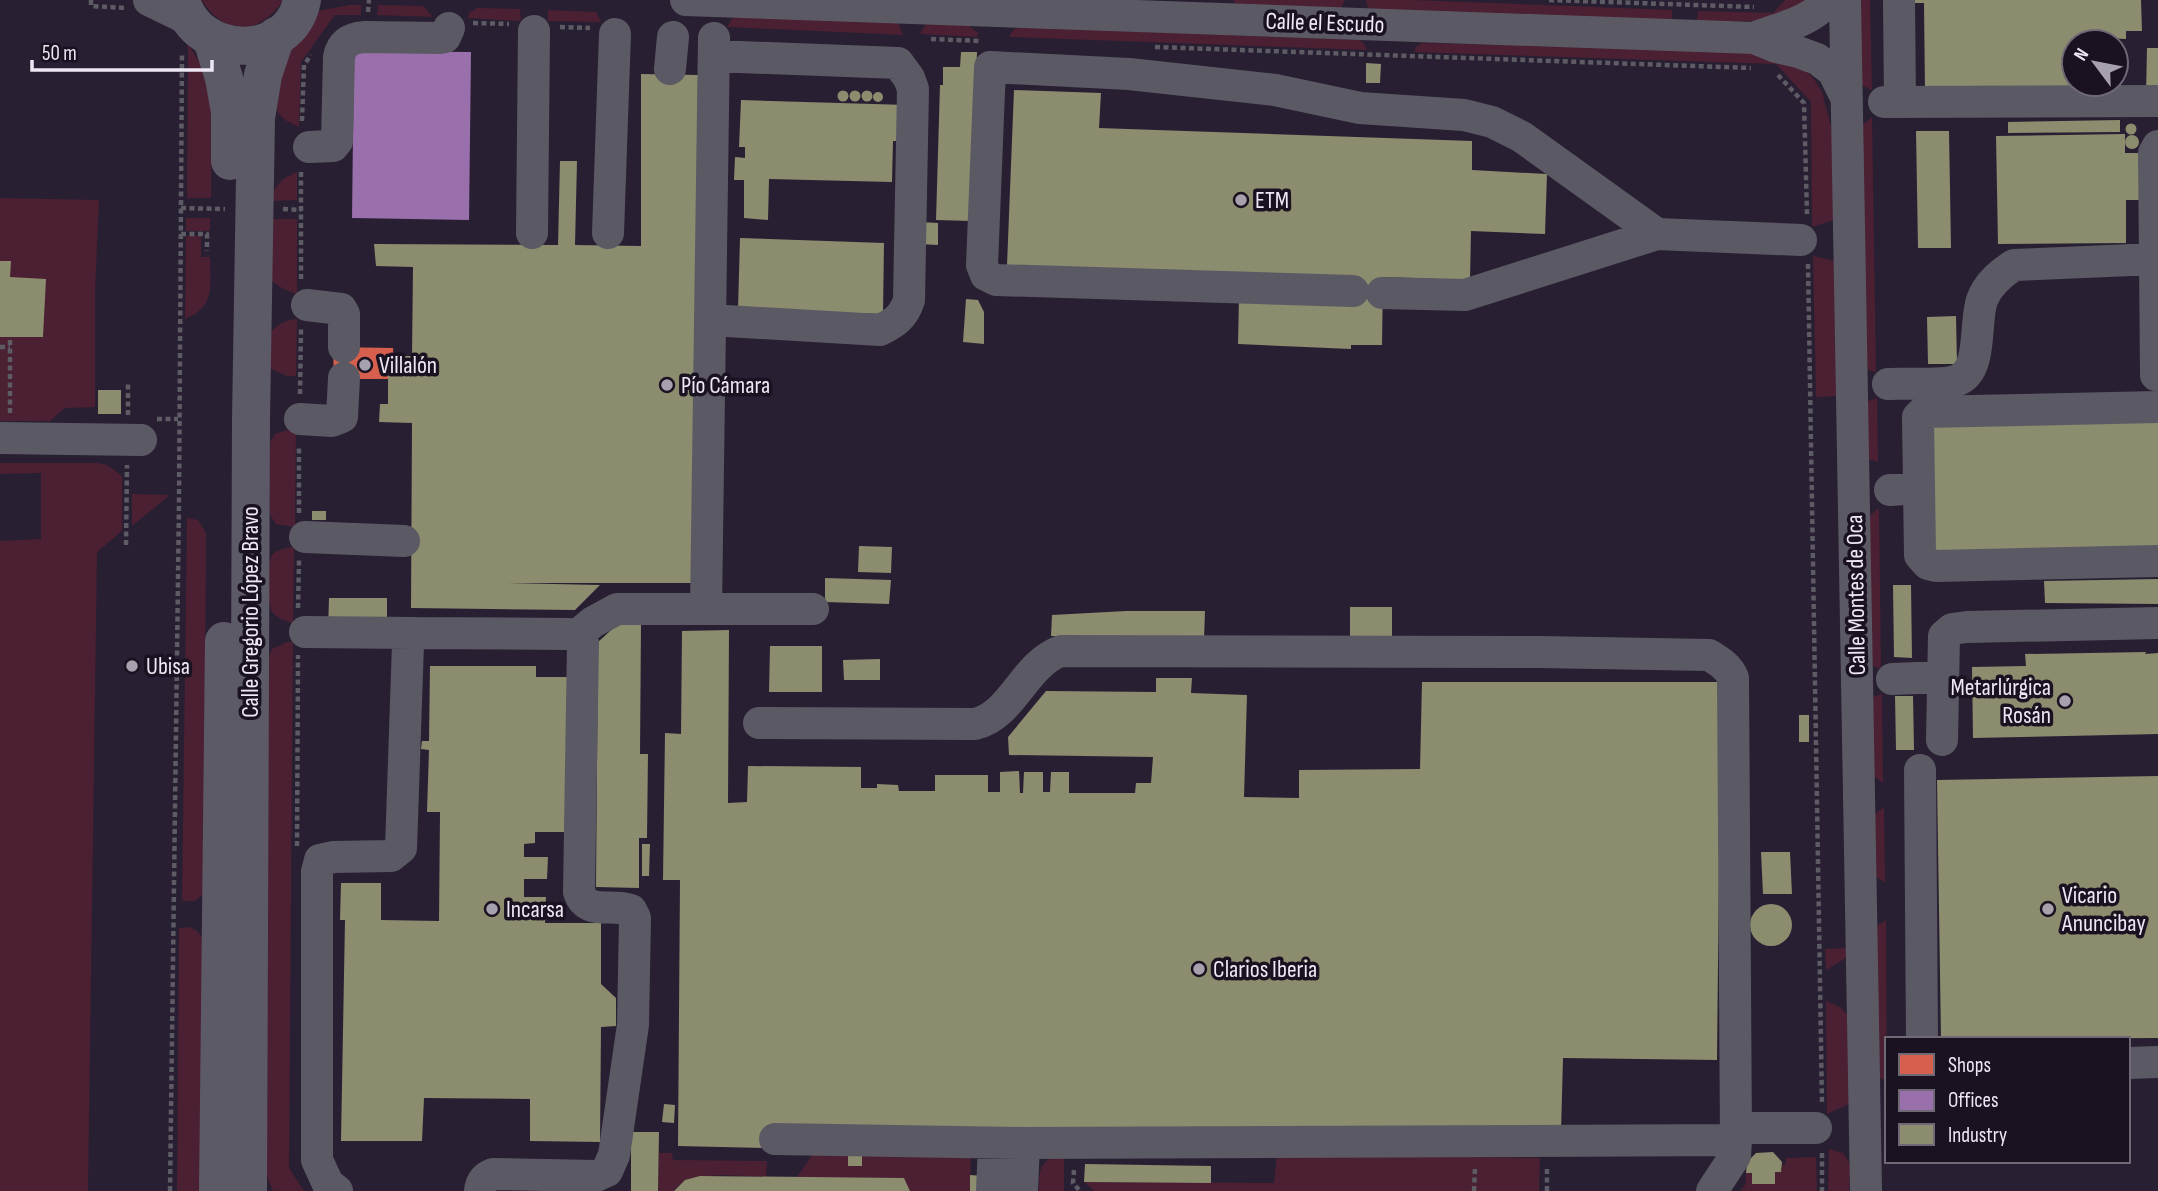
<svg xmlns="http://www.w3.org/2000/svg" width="2158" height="1191" font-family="'Sofia Sans Condensed',sans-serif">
  <rect width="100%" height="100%" fill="#231e28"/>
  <path fill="#291f33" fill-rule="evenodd" d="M0,0H2158V1191H0ZM2074,42H2116V84H2074ZM1887,1039H2128V1161H1887Z"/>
  <path fill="#4a2032" d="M202,0H283C261,35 223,37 202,0Z
    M1233,0H1345L1341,8L1237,5Z
    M1366,0H1413L1672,10V20L1371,10L1367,6Z
    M1785,0H1815L1759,21H1697L1698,11L1773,13Z
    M1859,0H1870L1872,90L1861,85Z
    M350,5H361V15H335L301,62L299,127L285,120L279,114L273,103L275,65L312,12Z
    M378,5L423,6L433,17L377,15Z
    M477,8L520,9L521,21L468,18L469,13Z
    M548,10L596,12L601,22L548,21Z
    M734,16L898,22L903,35L727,27Z
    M926,24L968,25L978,33L977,37L920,34Z
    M1017,27L1360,40L1364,44L1367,50L1010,37V34Z
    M1422,43L1742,51L1802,68L1814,79L1822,92L1833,134L1834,220L1812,227L1811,102L1776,64L1414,52L1416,47Z
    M188,44L202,66L213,91L211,198H187Z
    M1872,117L1876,372L1866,369L1861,126Z
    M297,172V200L272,201C273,185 283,178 297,172Z
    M0,198L99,200L95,292V407L65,408L50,421H0Z
    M186,218H210V231H186Z
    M273,219H297V294L283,289L271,280Z
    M186,236H201V257H210C210,285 216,307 185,319Z
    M1813,256L1835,261L1837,396L1816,397Z
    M297,319L296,376H287L271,369V332C279,323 285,320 297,319Z
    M1877,398L1878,462L1867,459L1866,402Z
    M287,430L296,431L295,527L276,524L270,515V442L275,434Z
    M0,463H97L107,465L122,476V531L97,552L88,1191H0V541L41,539V473L0,474Z
    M132,494L170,495L132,526Z
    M1879,508L1881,669L1871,665L1868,517Z
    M187,518L198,520L206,533L204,893L195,901H182Z
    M294,547L293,623C286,621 278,619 273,613C266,605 266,562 273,554C278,549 286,548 294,547Z
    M287,642H293L289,1168L304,1191H273L265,1171L269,656L272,649Z
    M1882,694L1883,783L1872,775L1871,698Z
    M1884,807L1885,883L1874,875L1873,815Z
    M1886,920L1887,1081L1877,1077L1875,927Z
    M189,927L196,930L205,940L201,1191H177L179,928Z
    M1846,948V958L1826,970L1825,949Z
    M1826,1001L1840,1007L1847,1014L1849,1104L1827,1114Z
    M1829,1149L1843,1153L1850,1164L1849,1191H1828Z
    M815,1151L848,1152L849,1166H862V1151L971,1155L970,1191H910L796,1178Z
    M659,1153H672L673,1160L767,1161L766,1177C741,1177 690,1168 674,1191H658Z
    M1064,1154V1191H1039C1039,1168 1040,1159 1064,1154Z
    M1277,1155L1540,1158L1539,1191H1094L1084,1182L1274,1183Z
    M1816,1157L1817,1191H1741L1746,1183V1173H1752V1184H1775V1172L1781,1171L1782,1165L1786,1164V1158Z"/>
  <path fill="#d6604d" d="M333,347L393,348L394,369H388V379H334Z"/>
  <path fill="#9970ab" d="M354,51L471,52L469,220L352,218Z"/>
  <path fill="#8c8c6e" d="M1915,0H2141L2142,31H2126V39L2105,38V42H2074V84H2116V49H2120V55H2127V60H2120L2121,89L1925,92L1924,3H1915Z
    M2147,48H2158V95H2146Z
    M961,52H977L971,221L936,220L940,85H943V67H960Z
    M1366,63L1381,64L1380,83H1366Z
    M641,74L698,75L694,583H506L600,585L575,610L411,608L412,423L379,422L380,404H388V369H404V356H412L413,267L376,266L374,244L558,245L560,161H577L575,245L641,246Z
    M1014,90L1101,93L1099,128L1472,141V170L1547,174L1545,234L1471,231L1470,280L1383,277L1382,345H1351V349L1238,344L1239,298L1007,265Z
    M837.5 96a5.5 5.5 0 1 1 11 0a5.5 5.5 0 1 1-11 0Z
    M849.5 96a5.5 5.5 0 1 1 11 0a5.5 5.5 0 1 1-11 0Z
    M861.5 96a5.5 5.5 0 1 1 11 0a5.5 5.5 0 1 1-11 0Z
    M873 97a5 5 0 1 1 10 0a5 5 0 1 1-10 0Z
    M741,100L907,105L904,141H893L892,182L769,179L768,220L744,218V180H734L735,157L745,158V147H739Z
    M2120,120V132L2008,133V122Z
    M2125.5 129a5.5 5.5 0 1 1 11 0a5.5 5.5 0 1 1-11 0Z
    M1916,131H1949L1951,248H1918Z
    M2125,134V153H2141L2142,200H2126V243L1998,244L1996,136Z
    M2125 142a7 7 0 1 1 14 0a7 7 0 1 1-14 0Z
    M919,222L938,223V245L918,244Z
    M740,238L884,243L883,314L738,309Z
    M0,261H11L10,277L46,279L43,337H0Z
    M966,299L978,300L984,312V344L963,342Z
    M1956,316L1957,364H1928L1927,317Z
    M98,390H121V414H98Z
    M2158,418V554L1934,557L1932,420Z
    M312,511H326V520H312Z
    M859,546L892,547L891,573L858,572Z
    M825,578L891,580L889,604L825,602Z
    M2158,579V604L2045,603L2044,581Z
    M1893,585H1911L1912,658L1894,657Z
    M329,598H387V631L328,630Z
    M1350,607H1392V638L1350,637Z
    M1126,611H1205L1204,639L1051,636L1052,615Z
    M620,622L641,623L640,754H648L647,838H639V888L596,887L598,642Z
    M729,630L728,803L747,802L748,766L861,767V788H877V784L898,785L899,791H935V775H988V792H1000V772L1019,771L1020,793H1023L1024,772H1043V792H1050L1051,772H1069V793H1135L1136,783H1151L1153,757L1009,755L1008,737L1046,691L1156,692V678H1192L1191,693L1247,695L1244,797L1299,798V770L1420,769L1422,682H1721L1717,1060L1563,1058L1561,1132L766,1148L678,1146L680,880H663L665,733L681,734L682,631Z
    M770,646H822V692H769Z
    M2146,652L2145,654L2158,653V734L1973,738L1972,667L2026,666L2025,654Z
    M880,659V680H844L843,660Z
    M430,666H536V677H567V832H535V843L524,844V857H548L547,879H524V897H546L545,923H601V984L616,998V1026L601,1027L600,1142L530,1141V1099L424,1098L422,1141H341L345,920H340L341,883H381V920L439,921L440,812H427L429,750L421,749L422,741H429Z
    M1895,696H1913L1914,750H1896Z
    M1799,715H1809V742H1799Z
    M2158,776V1038L1941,1039L1937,780Z
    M642,844H650L649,876H642Z
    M1761,852H1790L1792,894H1763Z
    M1750 925a21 21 0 1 1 42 0a21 21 0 1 1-42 0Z
    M664,1104L675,1105L674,1123L662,1122Z
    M631,1132H659L658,1191H631Z
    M862,1151V1166H848V1152Z
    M1773,1152L1782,1162L1781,1172H1775V1184H1752V1173H1746L1747,1162L1756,1153Z
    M1085,1164L1211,1166V1183L1084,1182Z
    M970,1175L984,1176L983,1191H970Z
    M700,1176L904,1178L910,1191H674L685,1180Z"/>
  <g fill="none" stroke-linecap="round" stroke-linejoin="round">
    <path stroke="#5d5b64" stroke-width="4.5" stroke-dasharray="5 3.5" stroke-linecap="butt" d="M91,0V6L126,8
      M1549,0L1754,7
      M368,12L369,0
      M473,23L509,24
      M560,27L590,28
      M931,39L981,41
      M1155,47L1751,68
      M1778,75L1804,103L1807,214
      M302,121L304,65L311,55
      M181,208L225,209
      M283,209L301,210
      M181,234H207V251
      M1808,264L1822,1103
      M301,279V172
      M0,347H10
      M300,394L301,329
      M10,413V337
      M128,415V381
      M157,419H178
      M299,513V445
      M126,545L127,465
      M298,608L299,560
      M297,846L298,655
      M1822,1153V1191
      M1074,1170L1073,1183L1080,1191
      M170,1191L179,502L182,54
      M1474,1191L1475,1167
      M1547,1191V1167"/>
    <path stroke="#5b5a64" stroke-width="32" d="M149,0L190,20
      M686,0L1754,38L1776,47L1798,52L1817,59L1833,71L1846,97
      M1845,0L1866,1191
      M1899,0L1900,102
      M1754,38C1784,26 1806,24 1830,0
      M670,69L673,37
      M1884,102L2158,101
      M309,147L333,146L337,141L339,57C342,42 351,38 365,37L440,38L445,37L449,28
      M532,233L534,31
      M608,233L615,34
      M2155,259L2154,153L2158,146
      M1353,291L996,280L986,275L982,265L990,67L1129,74L1275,90L1360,108L1464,115L1492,122L1522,137L1657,234L1801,240
      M1382,293L1465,295L1657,234
      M307,305L341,309L344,314V347
      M710,320L880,330C895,323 904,316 909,300L913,89L909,78L898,63L714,56
      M1888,384C1905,383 1945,386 1958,380C1983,369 1974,323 1982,300C1988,284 2000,274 2014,265L2155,259L2156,375
      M2158,407L1923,412L1918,417L1920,555L1928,564L1936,566L2158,561
      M300,419L332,421L342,417L344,378
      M0,438L141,440
      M1890,490L1919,488
      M305,537L404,541
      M706,609L714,38
      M305,632L414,633
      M576,636L593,622L617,609H813
      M1892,679L1943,677
      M759,723L975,724C1013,715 1024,664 1061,651L1539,652L1709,655C1719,661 1729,667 1733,678L1736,1140
      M1942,740L1944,636L1952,629L1967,627L2158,623
      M1920,770L1922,1039
      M2128,1063L2158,1062
      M1736,1128H1816
      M775,1139L1024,1143
      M337,1191L328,1184L317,1160V872L320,860L334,857L391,856L401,848L408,644L414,633L569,634L576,636L583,643L579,892C587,916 611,903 631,910L635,918L633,1025L614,1155L607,1171L596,1176L493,1174C485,1177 481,1182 480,1191
      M992,1191L994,1143
      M1022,1191L1024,1143L1736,1140L1735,1156L1712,1191"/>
    <path stroke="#5d5a68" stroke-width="38" d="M181,0C197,60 290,62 302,0
      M212,39L224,78L230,112V161
      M218,1191L224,641
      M248,1191L251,420L256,118L263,75L276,36"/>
  </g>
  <g fill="#a7a1ad" stroke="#1a1221" stroke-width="2.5">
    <circle cx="1241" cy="200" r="7"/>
    <circle cx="365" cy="365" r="7"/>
    <circle cx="667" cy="385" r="7"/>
    <circle cx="132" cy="666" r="7"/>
    <circle cx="2065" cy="701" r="7"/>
    <circle cx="492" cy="909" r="7"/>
    <circle cx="2048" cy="909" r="7"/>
    <circle cx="1199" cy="969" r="7"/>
  </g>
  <g text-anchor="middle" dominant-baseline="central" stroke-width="7" stroke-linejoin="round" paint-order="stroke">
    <g font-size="24" fill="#eee8f4" stroke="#1a1221">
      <text transform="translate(1325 23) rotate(2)">Calle el Escudo</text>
      <text transform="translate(1856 595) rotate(-91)">Calle Montes de Oca</text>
      <text transform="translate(250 612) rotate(-90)">Calle Gregorio López Bravo</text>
    </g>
    <g font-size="24" fill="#eee8f4" stroke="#1a1221" text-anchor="start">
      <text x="1255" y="200">ETM</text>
      <text x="379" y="365">Villalón</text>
      <text x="681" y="385">Pío Cámara</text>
      <text x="146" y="666">Ubisa</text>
      <text x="2051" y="687" text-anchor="end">Metarlúrgica<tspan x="2051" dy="28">Rosán</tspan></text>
      <text x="2062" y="895">Vicario<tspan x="2062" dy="28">Anuncibay</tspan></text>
      <text x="506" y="909">Incarsa</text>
      <text x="1213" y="969">Clarios Iberia</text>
    </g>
  </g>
  <rect x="1885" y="1037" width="245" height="126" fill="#1a1221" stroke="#6f6875" stroke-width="2"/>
  <rect x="1899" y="1054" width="35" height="21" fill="#d6604d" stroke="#6f6875" stroke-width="2"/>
  <text x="1948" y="1072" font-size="21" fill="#eee8f4">Shops</text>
  <rect x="1899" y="1090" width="35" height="21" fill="#9970ab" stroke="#6f6875" stroke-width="2"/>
  <text x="1948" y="1107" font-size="21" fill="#eee8f4">Offices</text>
  <rect x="1899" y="1124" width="35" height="21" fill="#8c8c6e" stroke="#6f6875" stroke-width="2"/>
  <text x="1948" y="1142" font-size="21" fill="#eee8f4">Industry</text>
  <g transform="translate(2095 63) rotate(302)"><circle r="33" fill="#1a1221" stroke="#6f6875" stroke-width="2"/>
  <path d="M0-5L12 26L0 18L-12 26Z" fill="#a7a1ad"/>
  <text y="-10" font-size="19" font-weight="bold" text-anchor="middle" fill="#eee8f4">N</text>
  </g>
  <path d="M32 60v10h180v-10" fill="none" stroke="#eee8f4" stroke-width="3.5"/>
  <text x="42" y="60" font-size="21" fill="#eee8f4" stroke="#1a1221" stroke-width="5" paint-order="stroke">50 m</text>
</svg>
